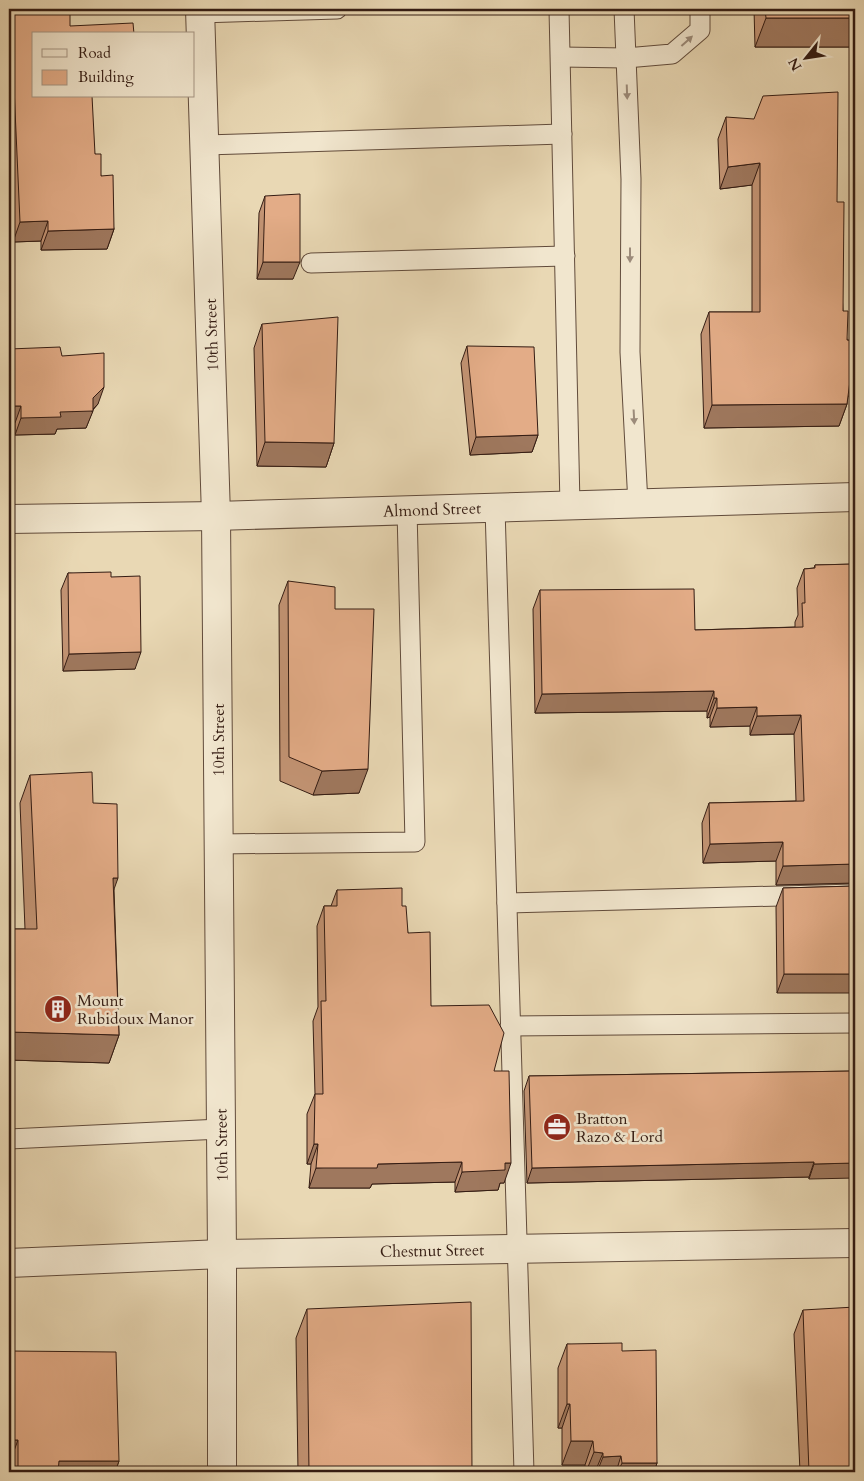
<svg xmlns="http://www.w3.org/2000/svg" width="864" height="1481" font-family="Cardo,serif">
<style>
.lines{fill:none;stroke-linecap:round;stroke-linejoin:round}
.lane-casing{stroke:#614b3b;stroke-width:21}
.street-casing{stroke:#614b3b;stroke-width:30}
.lane{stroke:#f1e6ce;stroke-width:19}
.street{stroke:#f1e6ce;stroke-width:28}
.wall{fill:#c39474;stroke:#341c13}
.shaded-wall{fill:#9f785e;stroke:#341c13}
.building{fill:#e3ac87;stroke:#341c13}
.oneway{fill:#9c8b7a}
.labels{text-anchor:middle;stroke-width:5;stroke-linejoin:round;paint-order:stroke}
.street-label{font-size:16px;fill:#341c13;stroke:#f1e6ce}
.poi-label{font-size:16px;fill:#341c13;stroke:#f1e6ce;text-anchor:start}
</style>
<rect width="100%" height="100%" fill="#e9d8b4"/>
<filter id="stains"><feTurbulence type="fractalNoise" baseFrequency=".004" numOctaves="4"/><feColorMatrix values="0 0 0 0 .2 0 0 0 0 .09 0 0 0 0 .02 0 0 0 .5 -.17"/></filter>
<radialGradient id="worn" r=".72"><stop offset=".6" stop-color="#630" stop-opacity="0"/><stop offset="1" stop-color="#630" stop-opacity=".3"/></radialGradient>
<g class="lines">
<g class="lane-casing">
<g id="lane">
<path d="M559,9l11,496"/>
<path d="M624,9l7,170 -1,173 8,152"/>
<path d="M200,13l137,-4"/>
<path d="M561,57l65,1 46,-4 28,-24v-21"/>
<path d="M205,145l357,-11"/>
<path d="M311,263l254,-7"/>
<path d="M495,508l29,964"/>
<path d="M218,844l197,-2 -8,-332"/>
<path d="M507,903l348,-9"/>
<path d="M510,1026l345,-3"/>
<path d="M9,1139l212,-10"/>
</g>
</g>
<g class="street-casing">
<g id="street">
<path d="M200,9l16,507 6,738v218"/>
<path d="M9,519l207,-3 639,-19"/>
<path d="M9,1263l213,-9 633,-11"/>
</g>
</g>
<use href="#lane" class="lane"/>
<use href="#street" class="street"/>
</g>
<g class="wall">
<path d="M9,9l25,25 61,120 6,22 13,53 -7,20 -66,1v-9l-28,1 -4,-97z"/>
<path d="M754,9h101v38h-100z"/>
<path d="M726,117l111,85 6,109 4,29 8,1v56l-7,-1 -1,8 -8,22 -135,2 -3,-94 8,-22h43v-127l-32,4 -2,-50z"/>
<path d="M265,196l28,83h-36l2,-66z"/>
<path d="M262,324l72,119 -8,24 -69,-1 -3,-118z"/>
<path d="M467,346l71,89 -6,17 -62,3 -9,-92z"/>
<path d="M9,349l53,7 36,48 -5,6 -7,18 -29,1 -2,5 -40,1v-12z"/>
<path d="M855,564v319l-79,2v-24l-73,2 -1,-40 7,-20 87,-2 -2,-67 -44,1v-9l-40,1v-10l-3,1v-7l-172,2 -2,-104 7,-19 155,40 100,-3v-5l3,-7 -1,-27 7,-19 10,-1 1,-3z"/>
<path d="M68,573l43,4 24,92 -72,2 -2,-81z"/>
<path d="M288,581l47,28 24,184 -46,2 -33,-14 -1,-176z"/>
<path d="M30,775l84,114 5,146 -10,28 -100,-3v-131h16l-5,-126z"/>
<path d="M855,886l-78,107 -1,-86 7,-19z"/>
<path d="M337,890l65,16 6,27 23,73 63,65 10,112h-4l-2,7 -43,2v-10l-83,2 -2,4h-61l2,-24h-4v-50l8,-20 -2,-73 5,-14 -1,-81 7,-20h7z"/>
<path d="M855,1071l-46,108v-2l-282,6 -3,-92 5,-15z"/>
<path d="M307,1309l165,163h-174l-2,-134z"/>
<path d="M803,1310l52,162h-55l-6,-138z"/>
<path d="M567,1344l55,7 35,112 -3,9h-69v-7h-23v-37h-4v-60z"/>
<path d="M10,1351l109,110 -4,11h-104z"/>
</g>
<g class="shaded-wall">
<path d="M766,18h89v29h-100z"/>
<path d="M9,42h3l-3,10z"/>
<path d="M760,163l-8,22 -32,4 8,-22z"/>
<path d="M48,221l-7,20 -28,1 7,-20z"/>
<path d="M114,229l-7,20 -66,1 7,-19z"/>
<path d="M263,262h37l-7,17h-36z"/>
<path d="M104,387l-6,17 -7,7h2l-7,17 -29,1 -2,5 -40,1 6,-17 39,-6 33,-14z"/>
<path d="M847,404l-8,22 -135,2 8,-23z"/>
<path d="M9,406h12l-6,17h-6z"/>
<path d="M538,435l-6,17 -62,3 6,-18z"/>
<path d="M265,442l69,1 -8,24 -69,-1z"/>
<path d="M141,652l-6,17 -72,2 6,-17z"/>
<path d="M714,691l-7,20 -172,2 7,-19z"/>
<path d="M714,698h3l-7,19 -3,1z"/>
<path d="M757,707l-7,19 -40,1 7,-19z"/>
<path d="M801,715l-7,19 -44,1 7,-19z"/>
<path d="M368,769l-9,24 -46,2 9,-24z"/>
<path d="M783,842l-7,19 -73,2 7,-19z"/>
<path d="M855,864v19l-79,2 7,-19z"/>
<path d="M113,878h5l-10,28z"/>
<path d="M784,974h71v19h-78z"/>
<path d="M9,1032l110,3 -10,28 -100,-3z"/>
<path d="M314,1144h4l-7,20h-4z"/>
<path d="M462,1162l-7,20 -83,2 -2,4h-61l7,-20 62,-4z"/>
<path d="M814,1162l-5,15 -282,6 5,-15z"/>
<path d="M505,1163h6l-7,20h-4l-2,7 -43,2 7,-20z"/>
<path d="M855,1163v15l-46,1 5,-15z"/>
<path d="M567,1404h3l-8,24h-4z"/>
<path d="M9,1440h9l-7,19h-2z"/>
<path d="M571,1441h22l-8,24h-23z"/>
<path d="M594,1452l9,1 -8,19h-9z"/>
<path d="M621,1456l-5,16h-19l6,-15z"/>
<path d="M59,1461h60l-4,11h-61z"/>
<path d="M622,1463h35l-3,9h-36z"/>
</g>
<g class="building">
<path d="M9,9h61v17l63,-3 1,11h-100v62h58l3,58h6v22l12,-1 1,54 -66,2v-10l-28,1 -8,-180h-3z"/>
<path d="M765,9h90v9h-89z"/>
<path d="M838,92l-1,110h7l-1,109h5l-1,29 8,1v32h-4l-4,31 -135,1 -3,-93h51v-149l-32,4 -2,-50 28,2 9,-23z"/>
<path d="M300,194v68h-37l2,-66z"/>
<path d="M338,317l-4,126 -69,-1 -3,-118z"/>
<path d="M467,346l67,1 4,88 -62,2z"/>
<path d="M60,347l2,9 42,-3v34l-11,11v13l-33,1 1,5 -40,1v-12h-12v-57z"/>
<path d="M855,564v300l-72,2v-24l-73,2 -1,-41 95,-2 -3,-86 -44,1v-9l-40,1v-10h-3v-7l-172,3 -2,-104 154,-1 1,41 108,-3 -1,-24h3l-1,-34 11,-1v-3z"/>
<path d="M111,572v5l29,-1 1,76 -72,2 -1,-81z"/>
<path d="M288,581l47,6v22h39l-6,160 -46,2 -33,-14z"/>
<path d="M92,772l1,31 24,1 1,74h-5l6,157 -110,-3v-103h28l-7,-154z"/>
<path d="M855,886v88h-71l-1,-86z"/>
<path d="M402,888v18h4l2,27 22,-1 1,74 58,-1 15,28 -10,38h15l2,92h-6v7l-43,2v-10l-84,2 -1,4h-61l2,-24h-4l1,-50h8l-2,-93h5l-2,-95h13v-16z"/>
<path d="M855,1071v92l-41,1v-2l-282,6 -3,-92z"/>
<path d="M471,1302l1,170h-163l-2,-163z"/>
<path d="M855,1307v165h-46l-6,-162z"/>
<path d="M622,1343v8l34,-1 1,113h-35l-1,-7 -18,1v-4l-9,-1 -1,-11h-22l-1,-37h-3v-60z"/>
<path d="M9,1348h1v3l106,1 3,109h-60l-1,11h-40v-32h-9z"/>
</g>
<defs><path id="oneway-solid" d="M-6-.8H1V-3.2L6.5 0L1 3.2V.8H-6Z" transform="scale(1.25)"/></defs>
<g class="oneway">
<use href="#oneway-solid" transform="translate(687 41) rotate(-42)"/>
<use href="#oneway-solid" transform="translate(627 92) rotate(88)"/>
<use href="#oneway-solid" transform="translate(630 255) rotate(90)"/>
<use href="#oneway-solid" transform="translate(634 417) rotate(87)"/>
</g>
<defs>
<g id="building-disc" transform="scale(1.4375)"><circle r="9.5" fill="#8f2418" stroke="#f1e6ce"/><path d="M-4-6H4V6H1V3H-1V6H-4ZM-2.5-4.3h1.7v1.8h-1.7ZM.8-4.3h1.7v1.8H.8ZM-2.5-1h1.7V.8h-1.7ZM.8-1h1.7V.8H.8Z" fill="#fff"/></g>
<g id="office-disc" transform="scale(1.4375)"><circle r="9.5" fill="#8f2418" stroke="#f1e6ce"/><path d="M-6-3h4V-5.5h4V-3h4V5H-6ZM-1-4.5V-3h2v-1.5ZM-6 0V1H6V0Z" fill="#fff"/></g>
</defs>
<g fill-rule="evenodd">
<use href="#building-disc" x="58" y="1009"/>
<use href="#office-disc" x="557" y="1127"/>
</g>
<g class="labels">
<g class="street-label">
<text transform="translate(211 335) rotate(-92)" y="6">10th Street</text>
<text transform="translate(432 509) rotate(-2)" y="6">Almond Street</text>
<text transform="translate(218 740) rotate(-90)" y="6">10th Street</text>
<text transform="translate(221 1145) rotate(-91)" y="6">10th Street</text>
<text transform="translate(432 1250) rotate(-1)" y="6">Chestnut Street</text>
</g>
<g class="poi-label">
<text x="77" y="1006">Mount<tspan x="77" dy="18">Rubidoux Manor</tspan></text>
<text x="576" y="1124">Bratton<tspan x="576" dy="18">Razo &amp; Lord</tspan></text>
</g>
</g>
<rect width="864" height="1481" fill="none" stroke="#e9d8b4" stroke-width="30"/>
<rect x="10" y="10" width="844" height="1461" fill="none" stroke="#341c13" stroke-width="2.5"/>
<rect x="15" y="15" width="834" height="1451" fill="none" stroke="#341c13"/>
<rect x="32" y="32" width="162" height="65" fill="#f1e6ce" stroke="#a59583"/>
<rect x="42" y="49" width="25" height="8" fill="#f1e6ce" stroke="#a59583"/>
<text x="78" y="58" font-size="15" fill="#341c13">Road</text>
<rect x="42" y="70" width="25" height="15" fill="#e3ac87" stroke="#a59583"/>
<text x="78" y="82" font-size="15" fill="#341c13">Building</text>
<g transform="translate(806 58) rotate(240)" stroke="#f1e6ce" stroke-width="4" paint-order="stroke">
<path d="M0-4L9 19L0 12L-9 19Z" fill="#341c13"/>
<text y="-8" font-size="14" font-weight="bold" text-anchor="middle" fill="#341c13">N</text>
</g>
<rect width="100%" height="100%" filter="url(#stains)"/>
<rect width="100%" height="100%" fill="url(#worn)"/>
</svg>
